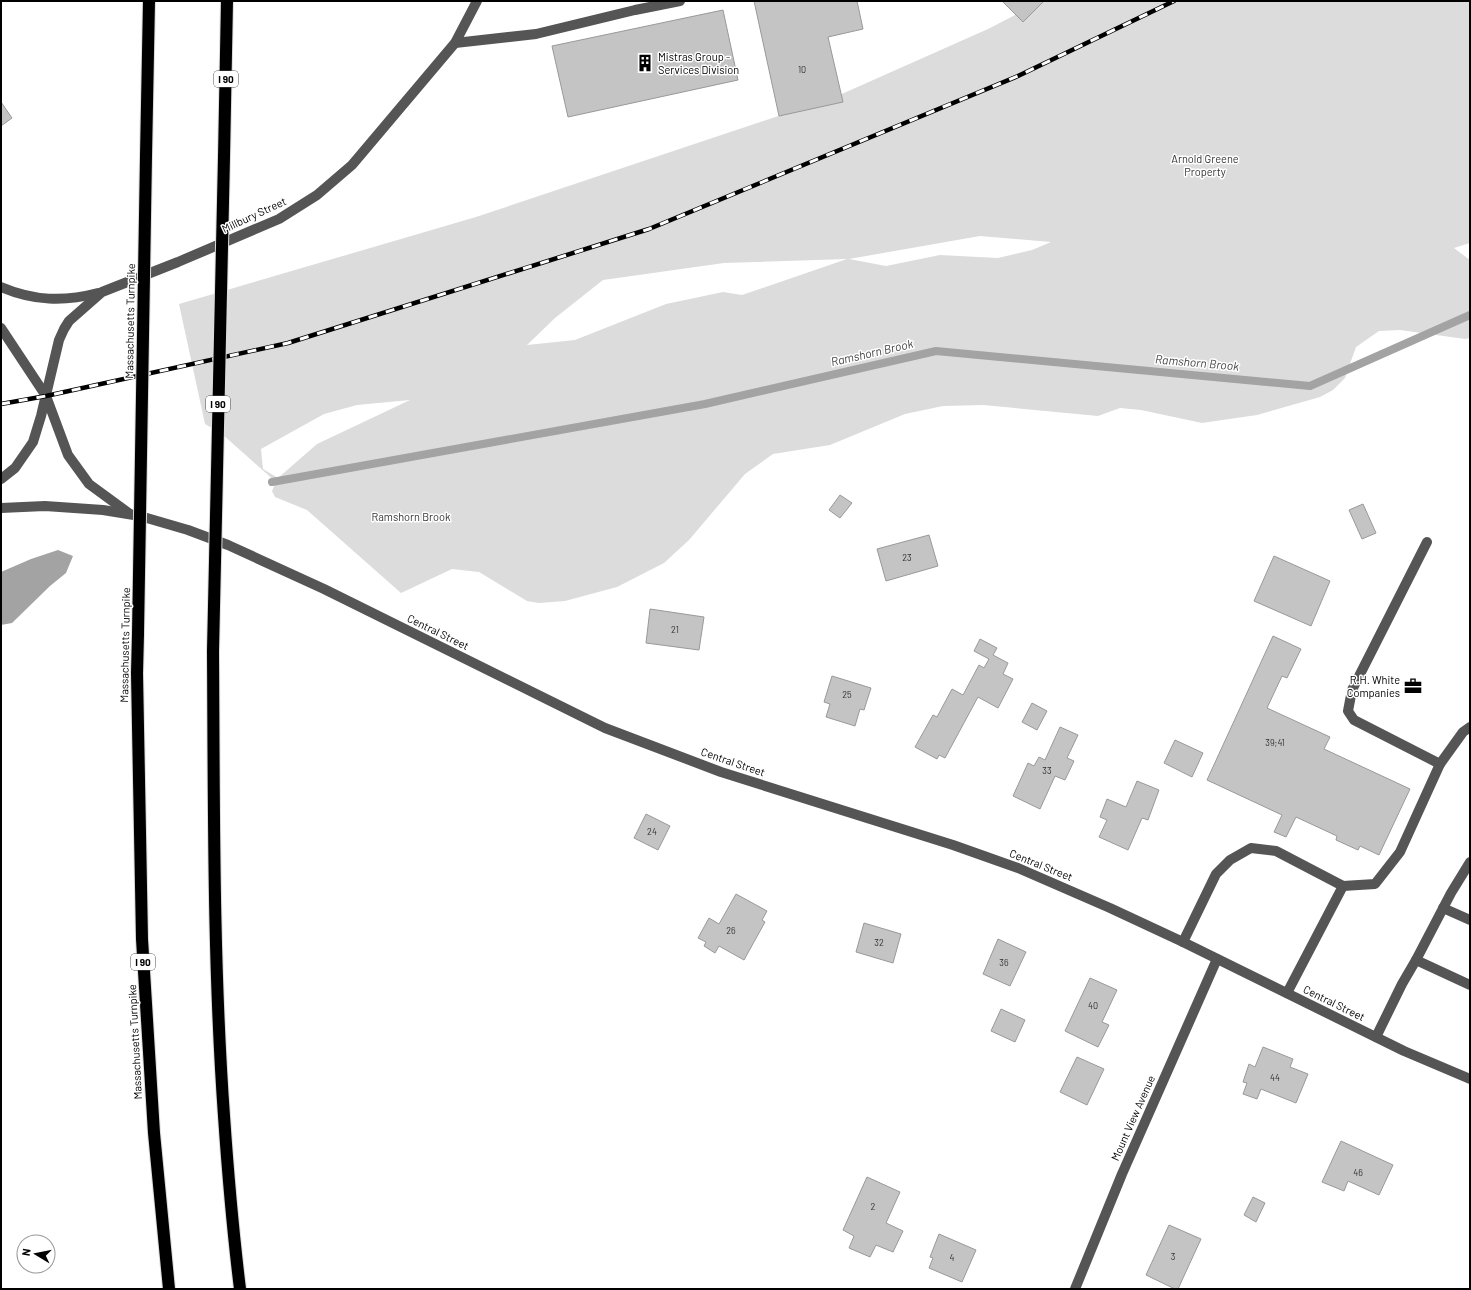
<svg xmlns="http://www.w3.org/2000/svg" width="1471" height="1290" font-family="Barlow,sans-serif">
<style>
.green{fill:#dcdcdc;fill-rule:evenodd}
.water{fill:#a3a3a3}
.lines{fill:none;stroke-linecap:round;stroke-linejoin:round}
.stream{stroke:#a3a3a3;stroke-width:8}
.building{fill:#c4c4c4;stroke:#999}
.highway-casing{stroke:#dbdbdb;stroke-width:14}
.minor{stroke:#555;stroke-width:10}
.highway{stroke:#000;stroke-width:12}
.rail-casing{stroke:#000;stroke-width:4.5}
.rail{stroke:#fff;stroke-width:3;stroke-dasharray:9;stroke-linecap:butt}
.highway-bridge-casing{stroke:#dbdbdb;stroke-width:14;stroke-linecap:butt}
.highway-bridge{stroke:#000;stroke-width:12}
.labels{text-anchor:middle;stroke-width:3;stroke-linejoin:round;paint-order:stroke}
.number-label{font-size:9px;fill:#313131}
.shield{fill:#fff;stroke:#4c4c4c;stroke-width:1}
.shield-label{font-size:10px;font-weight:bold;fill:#000}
.poi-label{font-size:11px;fill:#000;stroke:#fff;text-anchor:start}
.park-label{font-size:11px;fill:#333;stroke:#fff}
.street-label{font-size:11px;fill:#000;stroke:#fff}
.water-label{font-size:12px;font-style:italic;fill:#444;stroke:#fff}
</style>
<rect width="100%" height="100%" fill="#fff"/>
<path class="green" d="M1042,1h428v242l-16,5 16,12v78l-5,1 -65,-9 -21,1 -23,16 -11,31 -12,12 -13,7 -63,18 -55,8 -61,-13 -21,-2 -22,8 -115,-11 -40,1 -38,8 -75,31 -57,9 -28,20 -56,66 -25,23 -47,24 -52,14 -26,2 -12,-2 -48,-29 -27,-3 -51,24 -94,-83 -32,-13 -3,-6 4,-9 -54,-48 -17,-10 -26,-120 297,-87 359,-120 153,-68zM980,236l71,6 -19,8 -34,8 -58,-3 -54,11 -37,-7zM847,259l-105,36 -19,-3 -57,12 -91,36 -48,5 28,-27 48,-38 121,-17zM410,400l-93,44 -39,34 -15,-9 -2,-20 63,-35 33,-9z"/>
<path class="water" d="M58,550l15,6 -7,17 -16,13 -38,37 -11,2v-53l30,-13z"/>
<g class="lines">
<path class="stream" d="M272,482l433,-78 231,-53 374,35 160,-71"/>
</g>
<g class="building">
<path d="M754,1h103l6,28 -35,8 15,65 -64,14z"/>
<path d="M1002,1h42l-21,21z"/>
<path d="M723,10l15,70 -170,37 -16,-71z"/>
<path d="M1,102l11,16 -11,8z"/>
<path d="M840,495l12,8 -12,15 -11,-8z"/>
<path d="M1363,504l13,29 -14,6 -13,-29z"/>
<path d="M929,535l9,31 -52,15 -9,-32z"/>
<path d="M1274,556l56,25 -19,45 -57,-25z"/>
<path d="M650,609l54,8 -5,33 -53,-7z"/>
<path d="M1273,636l28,13 -14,29 -5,-2 -15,32 63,29 -6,12 86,40 -31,66 -19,-9 -2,4 -22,-10 1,-4 -41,-19 -10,20 -12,-5 8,-17 -75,-35z"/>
<path d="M980,639l17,9 -4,7 15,8 -5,11 10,5 -15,29 -20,-11 -33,61 -6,-3 -2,4 -22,-12 18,-32 4,2 15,-28 11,6 16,-30 5,3 5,-9 -15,-8z"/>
<path d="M832,676l39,12 -7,22 -4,-1 -5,17 -29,-9 4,-13 -6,-2z"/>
<path d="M1032,703l15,8 -10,19 -15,-8z"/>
<path d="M1060,727l18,8 -11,23 7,3 -9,19 -10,-4 -15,33 -27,-13 15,-33 6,3 5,-9 6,3z"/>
<path d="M1175,740l28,13 -11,24 -28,-14z"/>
<path d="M1137,781l22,9 -11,30 -6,-2 -14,32 -29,-13 8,-17 -7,-3 7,-18 19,8z"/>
<path d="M646,814l24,12 -12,24 -24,-12z"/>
<path d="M736,894l31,17 -5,9 3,2 -21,38 -25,-14 -4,7 -11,-7 2,-4 -8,-4 11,-20 10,6z"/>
<path d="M864,923l37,11 -8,29 -37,-11z"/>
<path d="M998,939l28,13 -16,34 -27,-12z"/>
<path d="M1090,978l27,12 -15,32 7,3 -11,22 -33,-16z"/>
<path d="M1001,1009l24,11 -10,22 -24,-11z"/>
<path d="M1263,1047l30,12 -3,8 18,7 -12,29 -35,-14 -4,10 -14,-5 4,-11 -4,-1 6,-18 6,3z"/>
<path d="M1077,1057l27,12 -17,36 -27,-13z"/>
<path d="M1341,1141l52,24 -14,30 -31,-14 -4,10 -22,-9z"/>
<path d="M867,1177l33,15 -14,31 17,8 -10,21 -17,-7 -6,12 -21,-9 5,-12 -11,-6z"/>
<path d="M1253,1197l12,6 -9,19 -12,-7z"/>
<path d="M1169,1225l32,14 -23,50h-3l-29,-14z"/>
<path d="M939,1234l37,16 -14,32 -33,-14 4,-10 -3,-1z"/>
</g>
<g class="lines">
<g class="highway-casing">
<g id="highway">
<path d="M146,156l3,-155"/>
<path d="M224,157l3,-156"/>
<path d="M138,634l-1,39 5,266 12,194 15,156"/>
<path d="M213,651c1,155 0,311 11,465 4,58 9,116 16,173"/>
</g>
</g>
<g class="minor">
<path d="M455,43l81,-9 99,-24 45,-9"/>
<path d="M1,287c33,14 63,15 97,6"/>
<path d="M1,328l45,68 22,59 21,29 41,30"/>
<path d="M1,479l14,-11 18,-26 8,-26 18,-76 5,-11 5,-8 33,-29 76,-30 101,-43 38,-24 35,-30 103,-122 22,-42"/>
<path d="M1,508l44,-2 58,4 37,6 48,14 40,15 96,44 281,139 116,44 232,73 65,23 92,40 73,34 221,109 66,28"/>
<path d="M1427,542l-75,148 -4,21 6,9 86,44"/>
<path d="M1443,908l27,12"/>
<path d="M1183,942l33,-68 14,-14 21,-12 25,3 67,35 32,-2 25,-32 40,-88 23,-32 7,-5"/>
<path d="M1416,960l35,-67 19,-31"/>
<path d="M1287,993l56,-107"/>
<path d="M1376,1037l26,-53 14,-24 54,25"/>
<path d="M1075,1289l47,-115 95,-215"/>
</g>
<use href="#highway" class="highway"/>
<g class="rail-casing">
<path id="rail" d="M1,404l45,-8 242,-53 361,-114 369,-153 156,-75"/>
</g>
<use href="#rail" class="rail"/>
<g class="highway-bridge-casing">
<g id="highway-bridge">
<path d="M138,634l8,-478"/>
<path d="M213,651l11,-494"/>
</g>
</g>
<use href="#highway-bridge" class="highway-bridge"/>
</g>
<defs>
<g id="building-bare" transform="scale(1.38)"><path d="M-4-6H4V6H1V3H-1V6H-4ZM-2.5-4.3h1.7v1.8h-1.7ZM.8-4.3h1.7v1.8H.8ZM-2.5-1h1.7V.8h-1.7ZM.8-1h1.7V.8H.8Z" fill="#000" stroke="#fff" stroke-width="2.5" paint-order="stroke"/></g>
<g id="office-bare" transform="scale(1.38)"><path d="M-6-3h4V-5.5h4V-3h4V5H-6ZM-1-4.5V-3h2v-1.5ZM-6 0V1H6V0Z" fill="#000" stroke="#fff" stroke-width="2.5" paint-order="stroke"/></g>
</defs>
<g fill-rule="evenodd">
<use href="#building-bare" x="645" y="63"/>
<use href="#office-bare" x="1413" y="686"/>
</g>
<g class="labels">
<g class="number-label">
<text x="802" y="73">10</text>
<text x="907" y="561">23</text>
<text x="675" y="633">21</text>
<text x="847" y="698">25</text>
<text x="1275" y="746">39;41</text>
<text x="1047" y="774">33</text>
<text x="652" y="835">24</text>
<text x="731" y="934">26</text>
<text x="879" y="946">32</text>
<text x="1004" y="966">36</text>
<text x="1093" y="1009">40</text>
<text x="1275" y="1081">44</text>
<text x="1358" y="1176">46</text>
<text x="873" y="1210">2</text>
<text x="1173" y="1260">3</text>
<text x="952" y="1261">4</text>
</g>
<g class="shield">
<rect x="214" y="71" width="24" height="16" rx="3"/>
<rect x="206" y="396" width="24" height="16" rx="3"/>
<rect x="131" y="954" width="24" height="16" rx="3"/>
</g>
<g class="shield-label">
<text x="226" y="83">I 90</text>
<text x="218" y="408">I 90</text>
<text x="143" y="966">I 90</text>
</g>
<g class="poi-label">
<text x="658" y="61">Mistras Group -<tspan x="658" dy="13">Services Division</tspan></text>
<text x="1400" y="684" text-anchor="end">R.H. White<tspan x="1400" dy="13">Companies</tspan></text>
</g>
<g class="park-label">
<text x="1205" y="163">Arnold Greene<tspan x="1205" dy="13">Property</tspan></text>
<text x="411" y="521">Ramshorn Brook</text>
</g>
<g class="street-label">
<text transform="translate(254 215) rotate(-25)" y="4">Millbury Street</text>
<text transform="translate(130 321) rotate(-89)" y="4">Massachusetts Turnpike</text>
<text transform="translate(438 632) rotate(26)" y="4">Central Street</text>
<text transform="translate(125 645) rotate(-89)" y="4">Massachusetts Turnpike</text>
<text transform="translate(733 762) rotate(19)" y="4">Central Street</text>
<text transform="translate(1041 865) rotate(22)" y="4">Central Street</text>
<text transform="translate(1334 1003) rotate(26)" y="4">Central Street</text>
<text transform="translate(135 1042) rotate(-93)" y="4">Massachusetts Turnpike</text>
<text transform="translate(1133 1118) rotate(-66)" y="4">Mount View Avenue</text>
</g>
<g class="water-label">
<text transform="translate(872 353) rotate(-13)" y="4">Ramshorn Brook</text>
<text transform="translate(1197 363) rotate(5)" y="4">Ramshorn Brook</text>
</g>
</g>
<rect width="1471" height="1290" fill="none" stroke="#000000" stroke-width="4"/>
<g transform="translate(36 1254) rotate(280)"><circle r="19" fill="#ffffff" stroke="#999999"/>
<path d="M0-3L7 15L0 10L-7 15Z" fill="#000000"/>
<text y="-6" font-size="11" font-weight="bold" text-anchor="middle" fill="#000000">N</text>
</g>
</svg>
